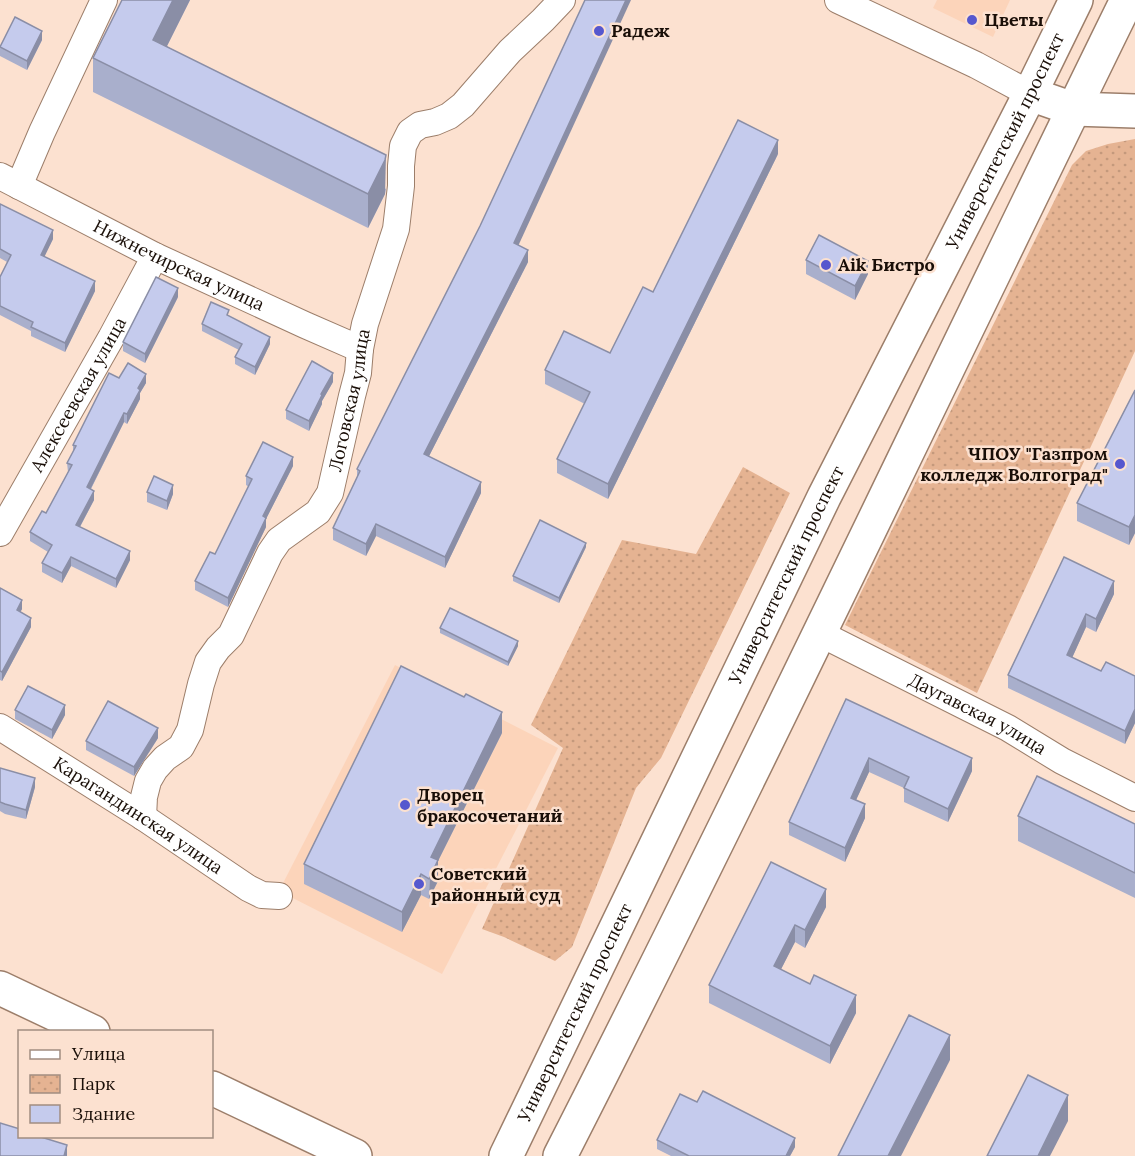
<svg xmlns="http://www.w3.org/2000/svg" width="1135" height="1156" font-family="Lora,serif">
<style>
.built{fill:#fcd4ba}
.park{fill:url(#park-dots)}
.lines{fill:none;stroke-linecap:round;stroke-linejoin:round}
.street-casing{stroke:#9c7e6a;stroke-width:28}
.secondary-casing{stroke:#9c7e6a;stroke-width:36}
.highway-casing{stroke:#9c7e6a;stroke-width:36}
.street{stroke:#fff;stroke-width:26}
.secondary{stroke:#fff;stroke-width:33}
.highway{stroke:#fff;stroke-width:33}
.wall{fill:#a9afcc}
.shaded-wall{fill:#8a8ea6}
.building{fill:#c5cbed;stroke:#8a8ea6;stroke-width:1.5}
.poi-dot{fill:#5657ce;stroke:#fce1d0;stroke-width:2}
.labels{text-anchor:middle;stroke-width:5;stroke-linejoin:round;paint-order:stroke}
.poi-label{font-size:18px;font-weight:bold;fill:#190e07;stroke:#fce1d0;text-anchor:start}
.street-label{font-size:18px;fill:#190e07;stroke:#fce1d0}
</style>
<defs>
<pattern id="park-dots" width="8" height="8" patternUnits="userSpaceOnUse" patternTransform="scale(1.5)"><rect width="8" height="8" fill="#e5b392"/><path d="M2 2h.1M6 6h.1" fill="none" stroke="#c4997c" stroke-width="1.8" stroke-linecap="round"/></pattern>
</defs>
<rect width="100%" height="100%" fill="#fce1d0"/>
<g class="built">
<path d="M937,0h73l-17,37 -60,-29z"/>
<path d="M395,665l163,83 -116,226 -163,-83z"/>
</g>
<g class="park">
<path d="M1135,139v212l-158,342 -132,-68 227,-460 14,-14 22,-7z"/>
<path d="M743,467l47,26 -129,265 -25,30 -64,159 -17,14 -51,-24 -22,-8 81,-181 -32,-23 91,-185 74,14z"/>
</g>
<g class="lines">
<g class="street-casing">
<g id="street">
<path d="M838,0l138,65 54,29"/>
<path id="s1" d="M0,176l155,80 150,69 55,24"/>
<path d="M19,186l23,-54 62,-132"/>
<path id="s2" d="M0,533l111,-195 44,-82"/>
<path id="s3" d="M819,633l189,95 54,33 73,37"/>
<path id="s4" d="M0,727l143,90 105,71 14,7 17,1"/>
<path id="s5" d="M143,817l1,-20 4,-16 7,-12 10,-11 16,-11 9,-17 11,-46 7,-22 10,-14 13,-13 39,-82 9,-13 39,-28 12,-19 22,-97 6,-23 2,-24 5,-25 31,-95 5,-43v-20l2,-20 7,-14 10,-7 15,-3 14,-6 14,-11 47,-54 33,-31 19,-20"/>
</g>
</g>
<g class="secondary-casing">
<g id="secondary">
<path d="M1030,94l43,15 62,2"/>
<path d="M0,988l93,44"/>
<path d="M212,1088l143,68"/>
</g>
</g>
<g class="highway-casing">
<g id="highway">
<path id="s6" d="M506,1156l318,-659 206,-403 46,-94"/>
<path d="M560,1156c195,-382 378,-771 567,-1156"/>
</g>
</g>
<use href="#street" class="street"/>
<use href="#secondary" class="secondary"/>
<use href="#highway" class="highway"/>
</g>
<g class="wall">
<path d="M122,0h68l-23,46 219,143 -1,5 -17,34 -275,-136v-34z"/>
<path d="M42,40l-15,30 -27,-14v-9z"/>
<path d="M778,154l-170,345 -51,-26v-14l28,-55 -40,-20v-14l65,-17 43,-61z"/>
<path d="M0,204l53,35 -9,17 51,35 -30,61 -34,-16v-5l-31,-16v-38l7,-15 -7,-4z"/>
<path d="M518,245l10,17 -99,194 52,37 -36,75 -69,-32 -10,20 -33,-16v-12l24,-51v-8z"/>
<path d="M806,260l62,14 -13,26 -49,-26z"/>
<path d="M178,297l-33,66 -22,-12v-9z"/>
<path d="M229,316l41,28 -15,31 -20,-11v-7l4,-7 -37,-19v-7z"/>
<path d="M119,378l27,5 -6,10v6l-13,25 -3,-2 -33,67 3,11 -14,27 50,33 -14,28 -45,-22 -9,17 -20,-11v-9l6,-11 -18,-11v-9l16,-19 22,-41 -1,-9 6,-11v-7z"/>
<path d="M333,382l-11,19v3l-13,27 -23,-12v-9z"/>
<path d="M1135,390v143l-6,12 -52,-24v-18z"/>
<path d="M293,466l-27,53v8l-38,80 -33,-17v-9l20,-27 34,-67 -3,-2v-9z"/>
<path d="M147,492l26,2 -6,16 -20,-8z"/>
<path d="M586,547l-27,56 -46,-22v-5z"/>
<path d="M1064,557l50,37 -18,38 -10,-5 -14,31 29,13 34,5v47l-10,21 -117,-56v-13z"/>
<path d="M0,588l22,21 -2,3 11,15 -29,54 -2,-1z"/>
<path d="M440,628l78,18 -10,20 -68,-33z"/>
<path d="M846,699l126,72 -24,51 -44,-20v-14l-35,-16 -13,28 9,18 -20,44 -56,-27v-13z"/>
<path d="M15,710l50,5 -13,24 -37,-20z"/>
<path d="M502,733l-64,128v20l-9,18 -8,-4 -19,37 -98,-48v-20z"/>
<path d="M158,738l-24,38 -48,-26v-9z"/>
<path d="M0,768l35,19 -9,32 -21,-5 -5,-3z"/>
<path d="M1018,816l117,8v74l-117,-57z"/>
<path d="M771,862l55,45 -21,41 -10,-6 -14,27 75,44 -26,51 -121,-61v-18z"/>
<path d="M697,1102l98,45 -5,9h-119l-14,-7v-9z"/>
</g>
<g class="shaded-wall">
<path d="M173,0h17l-37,74v-34z"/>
<path d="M626,0h5l-117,255v-12z"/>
<path d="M42,31v9l-15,30v-9z"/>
<path d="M778,140v14l-170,345v-15z"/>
<path d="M386,155l-1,39 -17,34v-34z"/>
<path d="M53,230v9l-12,25v-9z"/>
<path d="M528,250v12l-104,204v-12z"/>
<path d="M868,261v13l-13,26v-14z"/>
<path d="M95,281v10l-30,61v-9z"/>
<path d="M178,288v9l-33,66v-9z"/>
<path d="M270,337v7l-15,31v-8z"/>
<path d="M333,373v9l-11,19v3l-13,27v-10l12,-27z"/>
<path d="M146,374v9l-6,10v6l-13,25v-10l11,-26z"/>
<path d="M124,413v9l-37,74v-9z"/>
<path d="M293,457v9l-27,53v8l-38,80v-9l35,-82z"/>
<path d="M481,482v11l-36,75v-11z"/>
<path d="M173,485v9l-6,16v-9z"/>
<path d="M94,491v9l-18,34v-9z"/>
<path d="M1135,515v18l-6,12v-18z"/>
<path d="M376,524v12l-10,20v-12z"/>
<path d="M586,543v4l-27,56v-5z"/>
<path d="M130,551v9l-14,28v-9z"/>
<path d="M71,557v9l-9,17v-10z"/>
<path d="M1114,581v13l-18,38v-13z"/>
<path d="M22,600v9l-5,10v-9z"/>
<path d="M1086,614v13l-19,42v-14z"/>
<path d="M31,618v9l-29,54v-9z"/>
<path d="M518,641v5l-10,20v-4z"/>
<path d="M65,705v10l-13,24v-9z"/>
<path d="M1135,709v14l-10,21v-13z"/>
<path d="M502,712v21l-64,128v20l-9,18 2,-42z"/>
<path d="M158,728v10l-24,38v-9z"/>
<path d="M869,758v14l-18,39v-13z"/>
<path d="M972,758v13l-24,51v-13z"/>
<path d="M35,778v9l-9,32v-9z"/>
<path d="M865,804v14l-20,44v-14z"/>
<path d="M421,874v21l-19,37v-20z"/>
<path d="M826,889v18l-21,41v-18z"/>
<path d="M795,925v17l-21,41v-17z"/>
<path d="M856,995v18l-26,51v-18z"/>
<path d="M950,1035v25l-49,96h-13z"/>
<path d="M1068,1095v26l-18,35h-12z"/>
<path d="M795,1138v9l-5,9h-4z"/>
<path d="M67,1145v11h-3z"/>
</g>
<g class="building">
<path d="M122,0h51l-20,40 233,115 -1,5 -17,34 -275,-136z"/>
<path d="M585,0h41l-112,243 14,7 -104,204 57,28 -36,75 -69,-33 -10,20 -33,-16 27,-57 -3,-2 123,-243z"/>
<path d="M15,17l27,14 -15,30 -27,-14z"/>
<path d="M738,120l40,20 -170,344 -51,-25 33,-67 -45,-22 19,-39 46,22 33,-66 10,5z"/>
<path d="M0,204l53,26 -12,25 54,26 -30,62 -34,-16 2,-5 -33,-16v-29l11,-22 -11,-6z"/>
<path d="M819,235l49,26 -13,25 -49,-26z"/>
<path d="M156,277l22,11 -33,66 -22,-12z"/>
<path d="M211,302l18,8 -2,5 43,22 -15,30 -20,-10 7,-13 -40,-20z"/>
<path d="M312,361l21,12 -12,21 1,1 -13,26 -23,-11z"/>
<path d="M128,363l18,11 -8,14 2,2 -13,24 -3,-1 -37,74 7,4 -18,34 54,26 -14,28 -45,-22 -9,16 -20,-10 10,-18 -22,-13 12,-21 4,2 26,-48 -5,-2 9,-17 -3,-1 36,-72 10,5z"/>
<path d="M1135,390v125l-6,12 -52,-24z"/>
<path d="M263,442l30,15 -30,59 3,2 -38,80 -33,-17 15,-29 5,2 37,-75 -6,-3z"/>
<path d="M154,476l19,9 -6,16 -20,-9z"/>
<path d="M540,520l46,23 -27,55 -46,-22z"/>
<path d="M1064,557l50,24 -18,38 -10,-5 -19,41 34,16 5,-9 29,14v33l-10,22 -117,-56z"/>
<path d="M0,588l22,12 -5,10 14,8 -29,54 -2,-1z"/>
<path d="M450,608l68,33 -10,21 -68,-34z"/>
<path d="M401,666l63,31 2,-3 36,18 -71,145 7,3 -9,19 -8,-5 -19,38 -98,-48z"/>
<path d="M28,686l37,19 -13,25 -37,-20z"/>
<path d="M846,699l126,59 -24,51 -44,-21 5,-11 -40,-19 -18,40 14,6 -20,44 -56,-26z"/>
<path d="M108,701l50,27 -24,39 -48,-26z"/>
<path d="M0,768l35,10 -9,32 -21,-6 -5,-2z"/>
<path d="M1037,776l98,48v49l-117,-57z"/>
<path d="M771,862l55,27 -21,41 -10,-5 -21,41 36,18 4,-9 42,20 -26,51 -121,-61z"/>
<path d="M909,1015l41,20 -62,121h-50z"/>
<path d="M1028,1075l40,20 -30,61h-51z"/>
<path d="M703,1091l92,47 -9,18h-97l-32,-16 23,-46 17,8z"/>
<path d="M0,1123l20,6v8h21l26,8 -3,11h-64z"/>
</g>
<g class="poi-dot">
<circle cx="972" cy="20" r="6"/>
<circle cx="599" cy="31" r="6"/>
<circle cx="826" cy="265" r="6"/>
<circle cx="1120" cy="464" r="6"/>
<circle cx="405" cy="805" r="6"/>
<circle cx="419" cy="884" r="6"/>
</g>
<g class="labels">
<g class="poi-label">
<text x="984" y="26">Цветы</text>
<text x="611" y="37">Радеж</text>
<text x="838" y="271">Aik Бистро</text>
<text x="1108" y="460" text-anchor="end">ЧПОУ "Газпром<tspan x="1108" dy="21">колледж Волгоград"</tspan></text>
<text x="417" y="801">Дворец<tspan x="417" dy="21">бракосочетаний</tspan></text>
<text x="431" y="880">Советский<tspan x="431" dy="21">районный суд</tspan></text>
</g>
<g class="street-label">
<text dy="6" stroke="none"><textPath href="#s6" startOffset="1131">Университетский проспект</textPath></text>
<text dy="6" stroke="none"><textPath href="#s1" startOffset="200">Нижнечирская улица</textPath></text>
<text dy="6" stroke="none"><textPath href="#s2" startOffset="159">Алексеевская улица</textPath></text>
<text dy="6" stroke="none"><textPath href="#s5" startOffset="482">Логовская улица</textPath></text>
<text dy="6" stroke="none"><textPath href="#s6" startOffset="645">Университетский проспект</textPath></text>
<text dy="6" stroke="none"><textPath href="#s3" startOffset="178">Даугавская улица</textPath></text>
<text dy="6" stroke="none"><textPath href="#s4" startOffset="164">Карагандинская улица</textPath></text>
<text dy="6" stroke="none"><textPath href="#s6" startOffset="159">Университетский проспект</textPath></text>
</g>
</g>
<rect x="18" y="1030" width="195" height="108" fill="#fce1d0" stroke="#a18d80" stroke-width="1.5"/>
<rect x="30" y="1050" width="30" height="9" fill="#ffffff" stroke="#a18d80" stroke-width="1.5"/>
<text x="72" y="1060" font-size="18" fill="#190e07">Улица</text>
<rect x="30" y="1075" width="30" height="18" fill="url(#park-dots)" stroke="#a18d80" stroke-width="1.5"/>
<text x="72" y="1090" font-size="18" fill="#190e07">Парк</text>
<rect x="30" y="1105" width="30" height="18" fill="#c5cbed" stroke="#a18d80" stroke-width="1.5"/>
<text x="72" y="1120" font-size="18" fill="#190e07">Здание</text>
</svg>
